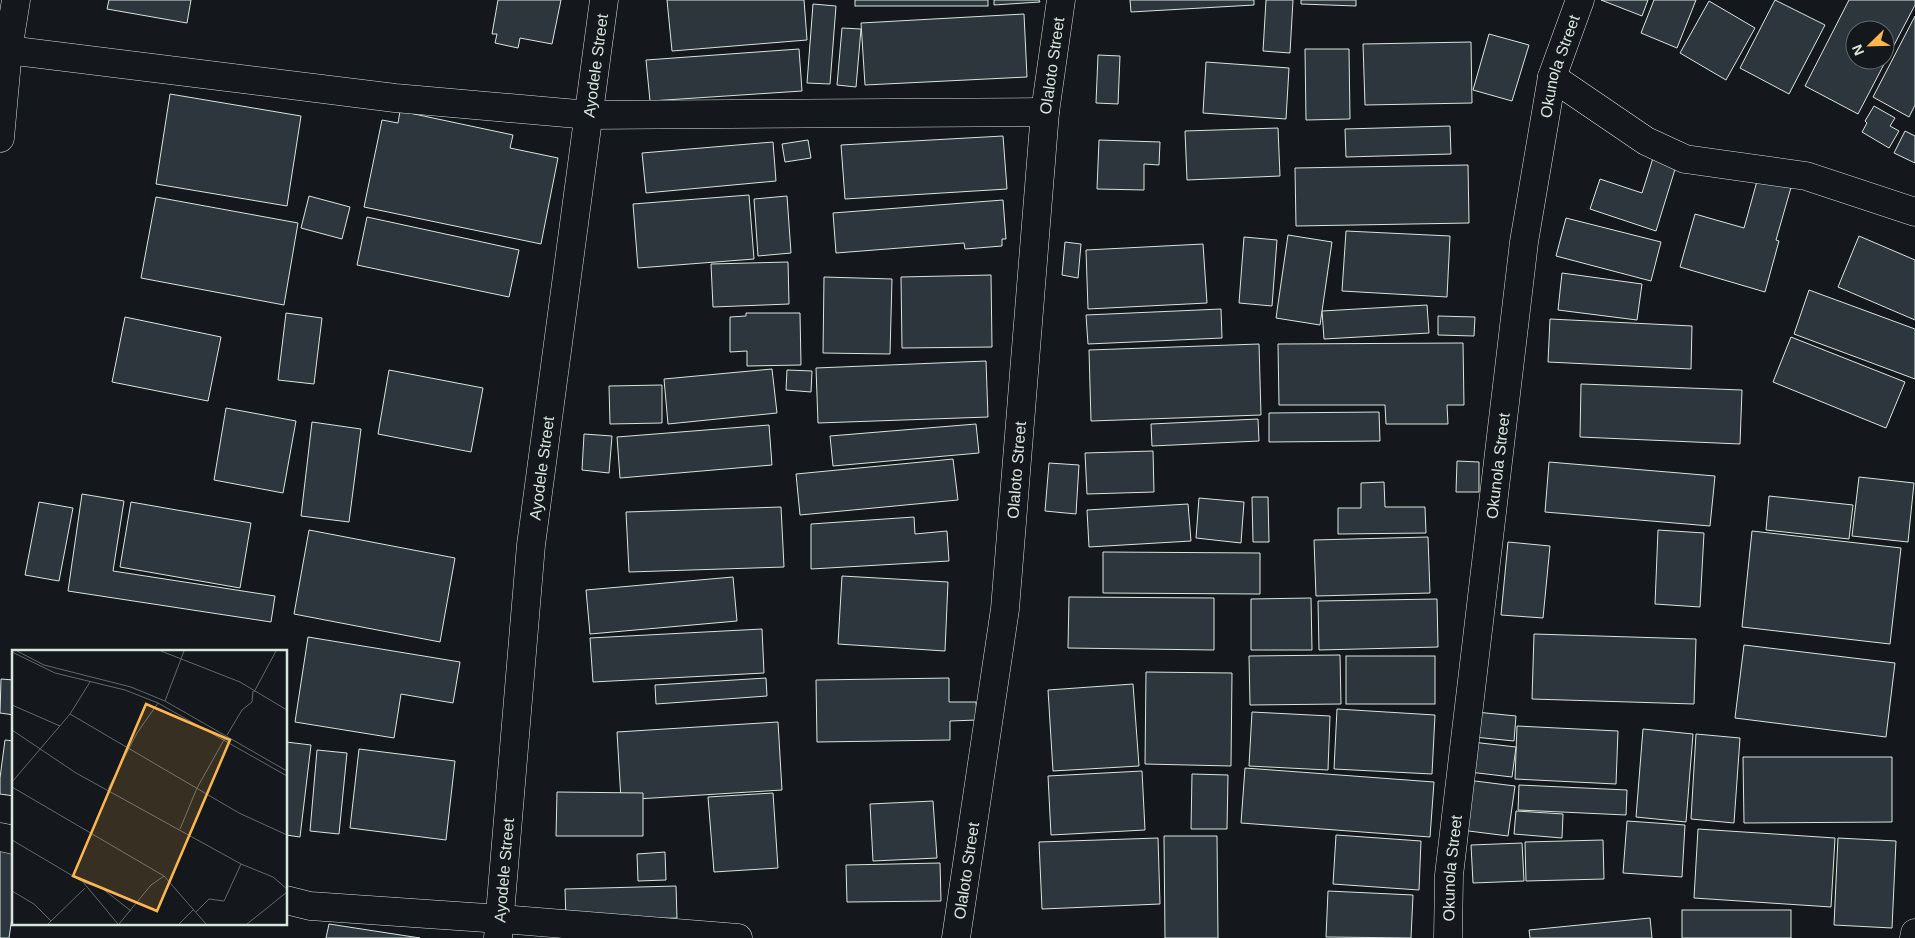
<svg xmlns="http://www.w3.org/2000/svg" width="1915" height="938" font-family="Helvetica,sans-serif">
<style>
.building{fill:#2c363c;stroke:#d8e6dc;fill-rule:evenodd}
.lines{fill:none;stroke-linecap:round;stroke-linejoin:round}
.street-casing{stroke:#d8e6dc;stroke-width:29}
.secondary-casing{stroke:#d8e6dc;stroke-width:29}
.street{stroke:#14181c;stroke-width:28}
.secondary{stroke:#14181c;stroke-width:28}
.labels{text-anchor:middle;stroke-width:4;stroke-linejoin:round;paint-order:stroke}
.street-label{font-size:16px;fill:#d8e6dc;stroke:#14181c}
.inset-road{fill:none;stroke:#626a69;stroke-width:1}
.view{fill:#ffb74d;fill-opacity:0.15;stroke:#ffb74d;stroke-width:2.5}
.inset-edge{fill:none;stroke:#d8e6dc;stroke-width:2.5}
</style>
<rect width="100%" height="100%" fill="#14181c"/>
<g class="building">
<path d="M109,0h82l-4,23 -80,-14z"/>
<path d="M498,0h63l-9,44 -32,-6 -2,10 -23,-5 2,-9h-5z"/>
<path d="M667,0h137l3,40 -135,11z"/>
<rect x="855" y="0" width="133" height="6"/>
<path d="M994,0h45l1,2 -46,3z"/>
<path d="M1130,0h124v5l-123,7z"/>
<path d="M1266,0h27l-3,53 -27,-2z"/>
<path d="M1301,0h55v6l-55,-2z"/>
<path d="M1601,0h47l-6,16z"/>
<path d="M1654,0h42l-19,48 -36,-15z"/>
<path d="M1775,0l50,25 -36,69 -49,-26z"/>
<path d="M1849,0h66v5l-57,109 -53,-28zM1855,30h30v30h-30z"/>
<path d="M1709,1l46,27 -29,52 -46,-27z"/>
<path d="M813,4l23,2 -6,78 -23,-1z"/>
<path d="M1024,14l3,63 -162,8 -4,-62z"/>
<path d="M1915,16v89l-6,12 -36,-20z"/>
<path d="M842,28l19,1 -5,58 -19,-2z"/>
<path d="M1489,34l40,11 -17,56 -39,-11z"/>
<path d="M1471,42l1,61 -107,2 -2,-61z"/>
<path d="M799,49l3,42 -152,10 -4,-41z"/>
<path d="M1305,49h44l1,70 -44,1z"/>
<path d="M1098,55l22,1 -2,48 -22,-1z"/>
<path d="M1206,62l83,6 -3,51 -83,-6z"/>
<path d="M170,94l131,22 -14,90 -131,-22z"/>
<path d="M1874,106l21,12 -5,8 9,5 -10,17 -27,-16 5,-9 -2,-2z"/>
<path d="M400,111l113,24 -3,13 48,10 -17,86 -177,-37 18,-87 16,3z"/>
<path d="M1450,126l1,28 -105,3 -1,-28z"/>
<path d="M1278,128l2,48 -93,4 -2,-49z"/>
<path d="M1905,131l10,5v27l-21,-10z"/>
<path d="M1003,136l4,53 -162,10 -4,-54z"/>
<path d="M808,140l3,18 -26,4 -3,-18z"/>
<path d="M1099,140l61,2 -1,23 -15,-1v26l-47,-1z"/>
<path d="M773,142l3,39 -130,12 -4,-40z"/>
<path d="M1653,158l23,8 -20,65 -66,-22 10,-30 42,14z"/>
<path d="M1468,165l1,58 -173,3 -1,-58z"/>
<path d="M1759,174l33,10 -16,56 3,1 -14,51 -85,-25 15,-53 49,14z"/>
<path d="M749,195l5,64 -116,9 -5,-64z"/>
<path d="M309,196l41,11 -8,32 -41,-11z"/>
<path d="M787,196l4,57 -33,3 -4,-57z"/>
<path d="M156,197l142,26 -14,82 -143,-27z"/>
<path d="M1003,200l3,39h-4v7l-37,3 -1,-6 -128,10 -3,-40z"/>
<path d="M367,217l152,33 -10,47 -152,-32z"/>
<path d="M1566,218l95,24 -10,39 -95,-25z"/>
<path d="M1346,231l104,5 -3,61 -105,-6z"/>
<path d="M1288,235l44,7 -12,83 -44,-7z"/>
<path d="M1859,236l56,24v60l-77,-33z"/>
<path d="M1244,237l33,3 -5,66 -33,-3z"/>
<path d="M1065,242l16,2 -3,34 -16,-3z"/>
<path d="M1203,244l4,59 -119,6 -2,-59z"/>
<path d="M788,262l1,42 -76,3 -2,-43z"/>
<path d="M1562,273l80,11 -5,36 -79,-10z"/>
<path d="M991,275l1,72 -90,1 -1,-71z"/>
<path d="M824,277l68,2 -2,75 -67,-1z"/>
<path d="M1809,290l106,39v50l-121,-45z"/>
<path d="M1427,305l2,28 -105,6 -2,-28z"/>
<path d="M1221,309l1,29 -134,6 -2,-29z"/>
<path d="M286,313l36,5 -8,66 -36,-4z"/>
<path d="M746,313h54l1,52 -54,1v-15l-17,1v-35l16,-1z"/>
<path d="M1438,316l37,1 -1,19 -36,-1z"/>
<path d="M125,317l96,20 -13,64 -96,-19z"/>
<path d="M1550,319l142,7 -1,43 -143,-7z"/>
<path d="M1791,337l114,45 -19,46 -113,-46z"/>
<path d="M1463,343l1,62h-17l1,19h-62l-1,-19h-106l-1,-61z"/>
<path d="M1259,344l2,71 -170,6 -2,-71z"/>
<path d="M986,361l2,56 -170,6 -2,-55z"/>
<path d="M772,369l5,44 -109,11 -4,-45z"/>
<path d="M389,370l94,18 -12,64 -93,-18z"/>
<path d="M787,370l25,1 -1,21 -25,-2z"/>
<path d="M1581,384l161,6 -2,54 -160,-7z"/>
<path d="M662,385v38l-52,1 -1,-38z"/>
<path d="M226,408l70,13 -13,72 -69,-13z"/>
<path d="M1379,412l1,29 -111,1v-29z"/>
<path d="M1258,419l1,22 -107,5 -1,-22z"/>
<path d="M312,422l49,7 -12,93 -48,-6z"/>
<path d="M976,424l3,29 -146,13 -3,-30z"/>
<path d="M769,425l3,40 -152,13 -3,-41z"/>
<path d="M584,434l28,2 -3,37 -27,-3z"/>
<path d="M1153,451l1,41 -67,2 -2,-41z"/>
<path d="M953,459l5,41 -158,15 -4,-41z"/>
<path d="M1457,461l22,1v30h-23z"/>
<path d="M1549,462l166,14 -5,50 -165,-14z"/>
<path d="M1049,463l30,2 -3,49 -31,-3z"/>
<path d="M1859,477l55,6 -6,59 -56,-6z"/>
<path d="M1384,482l1,25h40l1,26 -88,1v-26h23v-25z"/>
<path d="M82,494l42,7 -11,70 162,25 -4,26 -203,-31z"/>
<path d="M1769,496l84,9 -4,34 -83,-9z"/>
<path d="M1252,497h16l1,45h-16z"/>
<path d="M1199,498l45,4 -3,41 -45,-5z"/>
<path d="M39,502l34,6 -14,73 -34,-6z"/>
<path d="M131,502l120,21 -11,65 -120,-21z"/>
<path d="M1188,504l3,37 -102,6 -2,-37z"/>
<path d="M781,507l3,60 -155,5 -3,-60z"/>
<path d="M914,517l1,17 32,-3 2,30 -138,8v-45z"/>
<path d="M309,530l146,28 -15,84 -146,-28z"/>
<path d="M1658,530l46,3 -4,74 -45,-3z"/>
<path d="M1752,531l149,17 -11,96 -148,-17z"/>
<path d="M1428,537l2,56 -114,3 -2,-56z"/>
<path d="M1508,542l42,4 -7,72 -42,-3z"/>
<path d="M1103,552l157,1v41l-157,-1z"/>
<path d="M842,576l106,6 -3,69 -107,-7z"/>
<path d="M733,577l4,44 -147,13 -4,-44z"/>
<path d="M1069,597l145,1v52l-146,-2z"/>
<path d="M1311,598l1,52h-61v-51z"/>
<path d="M1437,599l1,48 -119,3 -1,-49z"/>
<path d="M762,629l2,44 -171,9 -3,-44z"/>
<path d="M1534,634l162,5 -2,65 -162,-5z"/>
<path d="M308,637l152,25 -7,41 -52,-9 -7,44 -99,-16z"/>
<path d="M1744,645l151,18 -9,74 -151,-19z"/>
<path d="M1340,655l1,49 -91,1 -1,-49z"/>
<rect x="1346" y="656" width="89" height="48"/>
<path d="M1146,672l86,1 -1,93 -86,-2z"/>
<path d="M766,678l1,18 -111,8 -1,-19z"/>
<path d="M949,678v24h27l1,18 -27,1v19l-133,2 -1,-62z"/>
<path d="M1,679l13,1v35l-14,-2z"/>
<path d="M1133,684l6,82 -86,5 -5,-81z"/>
<path d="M1337,709l98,6 -3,59 -98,-5z"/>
<path d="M1252,712l78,4 -2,54 -79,-4z"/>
<path d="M1476,712l40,4 -2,25 -40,-4z"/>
<path d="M778,722l4,68 -161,10 -4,-68z"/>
<path d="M1517,726l101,5 -2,53 -101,-5z"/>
<path d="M1643,729l50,5 -7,88 -50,-5z"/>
<path d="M1696,734l44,4 -6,85 -43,-4z"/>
<path d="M5,740l9,1v55l-14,-2v-16z"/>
<path d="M286,742l25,3 -11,92 -14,-2z"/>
<path d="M1472,742l44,5 -4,30 -43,-5z"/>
<path d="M359,749l96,12 -9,79 -96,-12z"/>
<path d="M317,750l30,3 -8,81 -29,-3z"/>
<path d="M1743,757h149v65l-148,1z"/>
<path d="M1245,768l189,14 -4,55 -189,-14z"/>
<path d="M1142,771l3,59 -94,5 -3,-59z"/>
<path d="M1192,774l36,1 -1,54h-36z"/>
<path d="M1467,780l48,6 -7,50 -47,-6z"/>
<path d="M1519,785l108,5 -1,25 -108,-5z"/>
<path d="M557,792l86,1v43h-87z"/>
<path d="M773,793l5,75 -64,4 -6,-75z"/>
<path d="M933,801l4,57 -64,3 -3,-57z"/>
<path d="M1516,811l47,3 -1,24 -48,-4z"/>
<path d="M1627,821l58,4 -3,52 -59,-4z"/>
<path d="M1698,829l137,9 -4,69 -137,-9z"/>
<path d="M1336,835l85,6 -2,49 -86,-6z"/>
<path d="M1164,836h53l1,102h-53z"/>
<path d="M1158,838l2,66 -118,5 -3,-67z"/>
<path d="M1838,838l58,3 -4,87 -58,-3z"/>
<path d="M1603,840l1,39 -78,2 -1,-39z"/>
<path d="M1522,843l2,38 -51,2 -2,-38z"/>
<path d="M0,848l14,2v54l-5,34h-9z"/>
<path d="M665,852l1,28 -28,1 -1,-27z"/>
<path d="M940,863l1,38 -94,1 -1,-37z"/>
<path d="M676,886l1,32 -111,3 -1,-32z"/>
<path d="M1328,891l85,4 -2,43 -85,-1z"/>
<rect x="1682" y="910" width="109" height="28"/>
<path d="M1650,918l2,20h-122l-1,-8z"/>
<path d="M329,924l91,14h-94z"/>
</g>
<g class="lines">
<g class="street-casing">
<g id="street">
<path d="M8,50l387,48 194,17 456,-3"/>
<path d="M1552,77l94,64 39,18 121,17 109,36"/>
<path d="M0,837l14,3"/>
<path d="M286,900l24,6 191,13 237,19"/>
<path id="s1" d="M498,938l33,-393 73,-545"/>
<path id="s2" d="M956,938l49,-329 40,-497 16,-112"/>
<path id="s3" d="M1448,938l1,-63 75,-633 28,-165 28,-77"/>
<path d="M1914,938l1,-5"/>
</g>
</g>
<g class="secondary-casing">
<path id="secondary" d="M0,138l8,-88 8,-50"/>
</g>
<use href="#street" class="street"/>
<use href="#secondary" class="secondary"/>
</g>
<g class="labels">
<g class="street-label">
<text dy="6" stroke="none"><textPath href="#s1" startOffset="878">Ayodele Street</textPath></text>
<text dy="6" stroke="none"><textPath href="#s2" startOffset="878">Olaloto Street</textPath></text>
<text dy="6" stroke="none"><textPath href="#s3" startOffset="880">Okunola Street</textPath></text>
<text dy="6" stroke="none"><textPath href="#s3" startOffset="475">Okunola Street</textPath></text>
<text dy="6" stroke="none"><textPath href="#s1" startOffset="472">Ayodele Street</textPath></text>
<text dy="6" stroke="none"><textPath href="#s2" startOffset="472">Olaloto Street</textPath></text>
<text dy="6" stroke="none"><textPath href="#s3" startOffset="70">Okunola Street</textPath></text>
<text dy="6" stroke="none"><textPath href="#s1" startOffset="68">Ayodele Street</textPath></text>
<text dy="6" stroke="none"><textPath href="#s2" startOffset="68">Olaloto Street</textPath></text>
</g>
</g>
<g transform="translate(12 650)">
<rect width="275" height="275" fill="#14181c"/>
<path class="inset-road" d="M5,1l27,14 87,22 34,14 122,70M149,1l79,31 47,28M0,2l43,21 70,17 33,13 129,73M242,42l22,-41M153,51l19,-50M0,55l48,21M58,64l169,99 48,22M0,80l64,43 165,91 32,13 14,12M215,85l15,-25 10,-8 1,-11M0,132l58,-68 20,-32M0,137l152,89 42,48M96,139l29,-56 21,-30M168,179l17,-41 28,-50M0,190l71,42 35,42M71,232l20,7 28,22M0,241l22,13 17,17M184,262l13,-13 15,2 17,-37M36,274l37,-36M107,274l32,-39 13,-9M167,274l15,-15M235,274l40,-32"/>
<path class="view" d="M134,54l84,36 -73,171 -84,-35z"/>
<rect width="275" height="275" class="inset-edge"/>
</g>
<g transform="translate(1870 45) rotate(247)"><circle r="24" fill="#14181c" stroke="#626a69"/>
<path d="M0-4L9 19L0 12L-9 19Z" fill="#ffb74d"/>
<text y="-8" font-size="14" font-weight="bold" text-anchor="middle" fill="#d8e6dc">N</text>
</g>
</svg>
